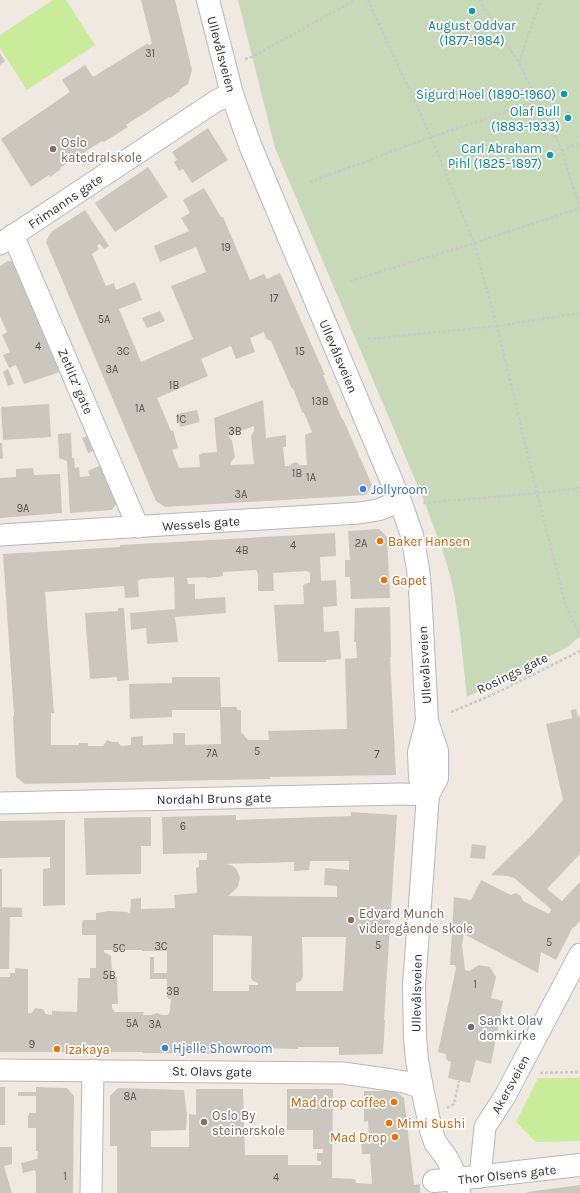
<svg xmlns="http://www.w3.org/2000/svg" width="580" height="1193" font-family="Karla,sans-serif">
<style>
.cemetery{fill:#c8d9b8}
.pitch{fill:#c9ec9a}
.building{fill:#cbc7bf;fill-rule:evenodd}
.lines{fill:none;stroke-linecap:round;stroke-linejoin:round}
.street-casing{stroke:#b4b7c1;stroke-width:23}
.secondary-casing{stroke:#b4b7c1;stroke-width:24}
.path{stroke:#c9c9c9;stroke-width:2.5;stroke-dasharray:3 2;stroke-linecap:butt}
.street{stroke:#fff;stroke-width:21}
.secondary{stroke:#fff;stroke-width:22}
.culture-dot{fill:#0f9aa8;stroke:#fff;stroke-width:1.5}
.education-dot{fill:#8d6e63;stroke:#fff;stroke-width:1.5}
.shop-dot{fill:#3f7fe0;stroke:#fff;stroke-width:1.5}
.food-dot{fill:#e8710a;stroke:#fff;stroke-width:1.5}
.worship-dot{fill:#6b7280;stroke:#fff;stroke-width:1.5}
.labels{text-anchor:middle;stroke-width:3.5;stroke-linejoin:round;paint-order:stroke}
.number-label{font-size:11px;fill:#555452}
.culture-label{font-size:13px;fill:#0d838f;stroke:#fff;text-anchor:end}
.street-label{font-size:13px;fill:#2e2e2e;stroke:#fff}
.education-label{font-size:13px;fill:#785e54;stroke:#fff;text-anchor:start}
.shop-label{font-size:13px;fill:#366cbe;stroke:#fff;text-anchor:start}
.food-label{font-size:13px;fill:#c56008;stroke:#fff;text-anchor:start}
.worship-label{font-size:13px;fill:#5b616d;stroke:#fff;text-anchor:start}
</style>
<rect width="100%" height="100%" fill="#efe9e1"/>
<path class="cemetery" d="M238,0h342v636l-12,11 -101,50c-4,-36 -7,-73 -14,-109 -6,-29 -18,-57 -28,-85l-150,-355z"/>
<g class="pitch">
<path d="M53,0h13l29,45 -68,45 -27,-42v-13z"/>
<path d="M538,1078h42v63l-44,1 -20,-20z"/>
</g>
<g class="building">
<path d="M141,0h34l17,70 -4,14 -9,6 1,1 -10,7 -1,-1 -43,28 2,2 -24,15 -2,-1 -42,27 1,1 -11,8 -1,-2 -18,12 -30,-48 69,-47 -8,-12 23,-15 8,12 55,-34v2l4,-1z"/>
<path d="M0,53l5,8 -5,4z"/>
<path d="M208,128l20,32 -36,23 -9,-14 -4,2 -5,-9 3,-2 -5,-8z"/>
<path d="M148,167l20,30 -53,35 -20,-29z"/>
<path d="M204,188l17,29h2l27,63 14,-6 3,5 13,-6 45,102h-2l19,44h1l29,66 -6,10 -201,12 -9,-6 -110,-259 5,-10 34,-22 24,36 -5,3 -4,-5 -3,2 2,3 -7,5 14,32 8,-3 2,7 19,-8 7,18 -23,9 22,53 52,-23 -22,-53 35,-14 -10,-25 -36,15 -6,-16 35,-15 -8,-13 9,-5 -7,-13zM264,332l2,7 5,2 21,48 1,-1 9,24 2,1 8,19 -7,3 2,30h-7l-4,-3 -5,2 -2,2h-4l-2,-19h3v-12l-20,3 -3,-38 -49,18 3,34 -14,1 -4,2 1,12 -21,1 -7,-18 6,-2 -5,-18 -2,1 -14,-33 51,-22 -7,-17 30,-13 5,13 19,-7 -5,-14zM254,426v5l-3,5 3,28 -23,1v-3l4,-5 -3,-17 -4,-4z"/>
<path d="M8,261l10,2 45,108 -39,13 -8,-19 -7,3 -6,-13 7,-3 -8,-17 5,-3 -7,-16v-50z"/>
<path d="M160,311l5,10 -18,7 -5,-10z"/>
<path d="M8,369l6,15 -6,2 -5,-14z"/>
<path d="M49,404l2,33 -48,3 -2,-33z"/>
<path d="M197,410l3,12 -20,5 -3,-13z"/>
<path d="M71,433l1,25h2l1,10 4,-1 1,10 10,-1 -2,-5 15,-7 15,37 -6,9 -42,3 -3,-52 -8,-3 -1,-24z"/>
<path d="M87,436l6,15 -5,2 -6,-15z"/>
<path d="M0,443h2l1,15 -3,1z"/>
<path d="M33,468l1,7 26,-1 2,39 -62,5v-40l16,-1v-8z"/>
<path d="M379,529l8,8 3,61 -39,1 -1,-22h-5v-17h5l-2,-29z"/>
<path d="M335,533l1,23 -16,1 1,24 15,-1 1,26 -14,1 1,25 15,-1 2,28 -15,1v2h-48l-4,-57 30,-1 -1,-19 7,-3v-9l-3,-2 -34,2 1,18h-16v-17l-2,-4 -33,2v4l-15,2 -2,-1 -19,1 1,6h7v15l30,-2 1,16 -51,4 3,25 -31,2 -1,-16 -15,2 -1,-17 45,-4 -1,-32 -33,2 -3,2 1,16 -14,1 -1,-12 -79,6 9,121h-3v32h28v-2h9v3h15l4,-6 5,2h6l3,4 10,-1v-8l12,-1v9l30,-1v-11h12v12l36,-1 -1,-34h-48v7l-42,2 -1,-35 43,-1v-6h48l1,30h16v3h4v22l7,8h21l-1,-9 79,-2 -2,-70 12,-1 -1,-16h-2l1,-34 35,-1 1,50h-1l6,118 -126,2v2l-245,5 -9,-7 -3,-61h1l-11,-162 117,-7v-2z"/>
<path d="M118,608h6l5,72 -12,1v-4l-27,2 -5,-66 33,-2z"/>
<path d="M576,709l2,7h2v138l-33,35 15,12 18,-19v39l-6,7 -1,-1 -17,33 -15,-8 -3,21 -74,-39 -2,11 3,25 4,1 10,-6 11,2 6,10 -5,21 12,3 -12,63 -15,-4 -6,23 -22,-5 3,-16 -3,-1 -2,-3v-4l-8,-2 18,-84 -1,-3h-5l4,-68 17,3 10,-20 30,15 5,-2 5,3 2,5 26,13 2,-5 -37,-31 -6,-2 -17,-1 42,-41 30,-34 -17,-76 26,-6 -1,-8z"/>
<path d="M351,812l46,3 -13,205h1l-2,34 -44,1v-8h-41v2l-42,-1v-1h-41v7l-72,-1v-1h-143v-75h10v-4h5v-5l13,1v44h4l3,-5 8,1 2,3v2l7,1v-4l25,1 1,-34h12v-10h6v-33h-14v-12l1,-3h13v-7l13,-2 18,1 3,2 1,-15 10,-1v11l34,-1 -1,-13 23,-2 -1,-25 3,-1v-7h8v-7l-44,1 -1,-37 74,-2v5l115,-4zM310,861h39v9l-24,-2 -1,17 13,1v11l-109,-1 7,-6 3,-4 2,-8 -3,-8 -4,-4 -7,-2 68,-2v9l15,-1zM213,935l39,1 -1,42 2,3 5,2v2h-9v6h-36zM302,937h44l-3,54h-47v-8l5,-2 2,-5zM104,950h38v1h25v22h-13v-16h-4v22h17v18h1v2h3l-1,12 -2,4h-6l-5,-2 -6,2h-8l1,-3h-29l-3,-4v-4h6l-1,-27h-5l-1,-21 -7,-4z"/>
<path d="M151,817v29h-10v28l-55,1 -2,-57z"/>
<path d="M65,820v85l-22,1v-37l7,-1v-11l-50,1v-37z"/>
<path d="M472,844l14,2 -1,13 -15,-1z"/>
<path d="M0,869h2v38l20,1v9h-12l-1,52h-9z"/>
<rect x="0" y="1087" width="5" height="38"/>
<path d="M36,1087l31,1 7,8 -1,97h-37v-20l-1,-3 -12,3 -2,-10 16,-4 1,-8h-2v-23h-8v-13h1v-2h7v-17h-18v-4h18z"/>
<path d="M118,1088l66,2 3,25 -1,15 -35,1v16h38v-33l7,1v-26h47l2,66h43v10h33v-4h-4v-8h6v-4h-10v-19h-26v-41h46l-1,89 23,1 1,4 16,1 -2,-30h-8l-1,-16h8l-1,-17 -4,1v-31h31l9,7 10,87 6,-1v9h-303v-47h-7v-50z"/>
<path d="M0,1147h12v17l-8,2 8,27h-12z"/>
<path d="M580,1185v8h-53v-1z"/>
</g>
<g class="lines">
<g class="street-casing">
<g id="street">
<path d="M13,235l125,292"/>
<path d="M0,244l216,-143 8,-4 8,-3"/>
<path d="M0,535l359,-22 19,-3 22,-9"/>
<path d="M0,803l401,-9 27,1"/>
<path d="M0,1070l343,3 62,9 17,6"/>
<path d="M480,1177l5,-50 20,-31 75,-142"/>
<path d="M91,1193l2,-123"/>
</g>
</g>
<g class="secondary-casing">
<g id="secondary">
<path d="M208,0l24,94 18,51 150,356 12,34 6,34 2,20 7,132 -8,31 1,26 8,17"/>
<path d="M427,721l10,30v27l-9,17 -14,190 1,52 2,23 5,28 9,42 4,12 13,18 9,19 2,14"/>
<path d="M434,1181l23,-2 123,-14"/>
</g>
</g>
<g class="path">
<path d="M368,0l63,137 43,106 23,83 40,167 27,106 16,39"/>
<path d="M479,0l40,63 19,38 24,50 18,58"/>
<path d="M245,59l7,-2 103,-57"/>
<path d="M519,62l22,-62"/>
<path d="M562,151l18,-9"/>
<path d="M310,182l121,-45 107,-36"/>
<path d="M350,281l124,-38 106,-35"/>
<path d="M368,339l129,-13 83,-13"/>
<path d="M423,503l114,-10 43,-5"/>
<path d="M451,712l41,-17 88,-44"/>
<path d="M540,1073l40,-1"/>
<path d="M447,1108l7,-4 5,-23"/>
</g>
<use href="#street" class="street"/>
<use href="#secondary" class="secondary"/>
</g>
<g class="culture-dot">
<circle cx="472" cy="11" r="4"/>
<circle cx="564" cy="94" r="4"/>
<circle cx="568" cy="118" r="4"/>
<circle cx="550" cy="155" r="4"/>
</g>
<g class="education-dot">
<circle cx="53" cy="149" r="4"/>
<circle cx="351" cy="920" r="4"/>
<circle cx="204" cy="1122" r="4"/>
</g>
<g class="shop-dot">
<circle cx="363" cy="489" r="4"/>
<circle cx="165" cy="1048" r="4"/>
</g>
<g class="food-dot">
<circle cx="380" cy="541" r="4"/>
<circle cx="384" cy="580" r="4"/>
<circle cx="57" cy="1049" r="4"/>
<circle cx="394" cy="1102" r="4"/>
<circle cx="389" cy="1123" r="4"/>
<circle cx="395" cy="1137" r="4"/>
</g>
<circle class="worship-dot" cx="471" cy="1027" r="4"/>
<g class="labels">
<g class="number-label">
<text x="150" y="57">31</text>
<text x="226" y="251">19</text>
<text x="274" y="302">17</text>
<text x="104" y="323">5A</text>
<text x="38" y="350">4</text>
<text x="123" y="355">3C</text>
<text x="300" y="355">15</text>
<text x="112" y="373">3A</text>
<text x="174" y="389">1B</text>
<text x="320" y="405">13B</text>
<text x="140" y="412">1A</text>
<text x="181" y="423">1C</text>
<text x="235" y="435">3B</text>
<text x="297" y="477">1B</text>
<text x="311" y="481">1A</text>
<text x="241" y="498">3A</text>
<text x="23" y="512">9A</text>
<text x="361" y="547">2A</text>
<text x="293" y="549">4</text>
<text x="242" y="554">4B</text>
<text x="257" y="755">5</text>
<text x="212" y="757">7A</text>
<text x="377" y="758">7</text>
<text x="183" y="830">6</text>
<text x="549" y="946">5</text>
<text x="378" y="949">5</text>
<text x="161" y="950">3C</text>
<text x="119" y="952">5C</text>
<text x="109" y="979">5B</text>
<text x="475" y="988">1</text>
<text x="173" y="995">3B</text>
<text x="132" y="1027">5A</text>
<text x="155" y="1028">3A</text>
<text x="32" y="1048">9</text>
<text x="130" y="1100">8A</text>
<text x="65" y="1180">1</text>
<text x="276" y="1181">4</text>
</g>
<g class="culture-label">
<text x="472" y="30" text-anchor="middle">August Oddvar<tspan x="472" dy="15">(1877-1984)</tspan></text>
<text x="556" y="99">Sigurd Hoel (1890-1960)</text>
<text x="560" y="116">Olaf Bull<tspan x="560" dy="15">(1883-1933)</tspan></text>
<text x="542" y="153">Carl Abraham<tspan x="542" dy="15">Pihl (1825–1897)</tspan></text>
</g>
<g class="street-label">
<text transform="translate(222 54) rotate(75)" y="5">Ullevålsveien</text>
<text transform="translate(65 201) rotate(-34)" y="5">Frimanns gate</text>
<text transform="translate(339 356) rotate(67)" y="5">Ullevålsveien</text>
<text transform="translate(76 381) rotate(67)" y="5">Zetlitz’ gate</text>
<text transform="translate(201 523) rotate(-4)" y="5">Wessels gate</text>
<text transform="translate(424 665) rotate(-93)" y="5">Ullevålsveien</text>
<text transform="translate(512 673) rotate(-26)" y="5">Rosings gate</text>
<text transform="translate(214 798) rotate(-1)" y="5">Nordahl Bruns gate</text>
<text transform="translate(416 993) rotate(-89)" y="5">Ullevålsveien</text>
<text transform="translate(212 1071) rotate(1)" y="5">St. Olavs gate</text>
<text transform="translate(510 1084) rotate(-61)" y="5">Akersveien</text>
<text transform="translate(507 1174) rotate(-6)" y="5">Thor Olsens gate</text>
</g>
<g class="education-label">
<text x="61" y="147">Oslo<tspan x="61" dy="15">katedralskole</tspan></text>
<text x="359" y="918">Edvard Munch<tspan x="359" dy="15">videregående skole</tspan></text>
<text x="212" y="1120">Oslo By<tspan x="212" dy="15">steinerskole</tspan></text>
</g>
<g class="shop-label">
<text x="371" y="494">Jollyroom</text>
<text x="173" y="1053">Hjelle Showroom</text>
</g>
<g class="food-label">
<text x="388" y="546">Baker Hansen</text>
<text x="392" y="585">Gapet</text>
<text x="65" y="1054">Izakaya</text>
<text x="386" y="1107" text-anchor="end">Mad drop coffee</text>
<text x="397" y="1128">Mimi Sushi</text>
<text x="387" y="1142" text-anchor="end">Mad Drop</text>
</g>
<g class="worship-label">
<text x="479" y="1025">Sankt Olav<tspan x="479" dy="15">domkirke</tspan></text>
</g>
</g>
</svg>
